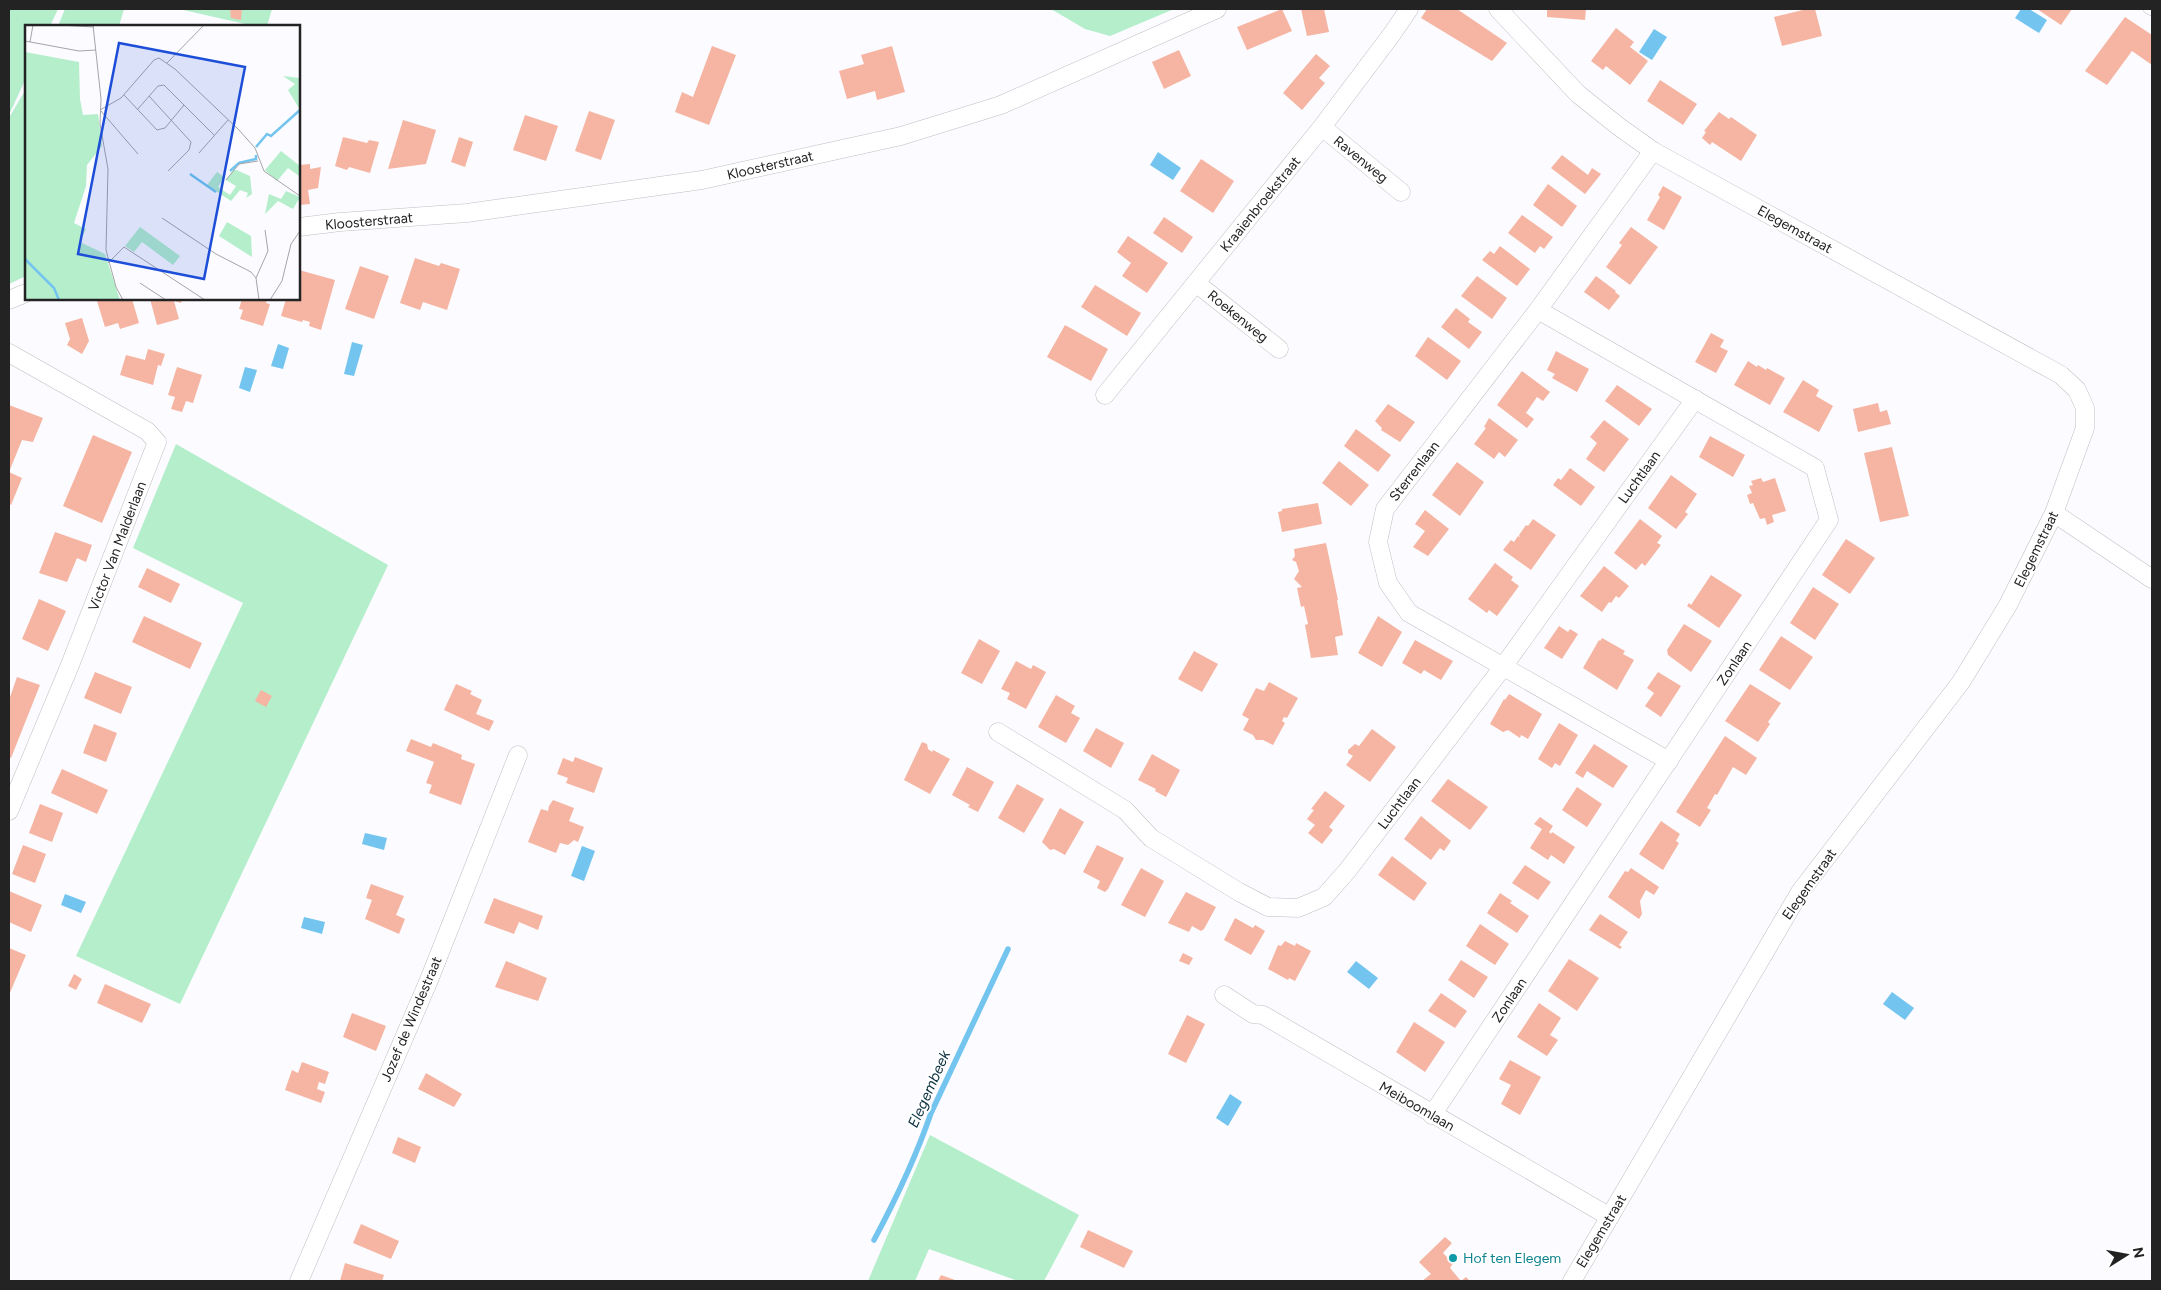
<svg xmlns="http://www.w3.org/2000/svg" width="2161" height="1290" font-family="Figtree,sans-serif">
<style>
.green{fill:#b4eecb}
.water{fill:#73c5ef}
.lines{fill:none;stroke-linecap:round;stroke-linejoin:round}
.stream{stroke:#73c5ef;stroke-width:5.5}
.building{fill:#f5b5a2}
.lane-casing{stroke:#bfbfc2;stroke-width:10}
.street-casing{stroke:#bfbfc2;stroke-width:19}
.lane{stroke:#fff;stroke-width:9}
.street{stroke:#fff;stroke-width:18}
.culture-dot{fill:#0f9aa8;stroke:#fff;stroke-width:2}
.labels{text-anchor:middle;stroke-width:4;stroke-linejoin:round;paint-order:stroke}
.street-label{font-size:14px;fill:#232324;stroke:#fff}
.culture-label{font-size:14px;fill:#0d838f;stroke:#fff;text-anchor:start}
.water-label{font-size:15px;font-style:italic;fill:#082e3f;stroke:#fff}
.inset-river{fill:none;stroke:#73c5ef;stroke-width:2.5}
.inset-road{fill:none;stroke:#a5a5a7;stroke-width:1}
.view{fill:#1d4ed8;fill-opacity:0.15;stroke:#1d4ed8;stroke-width:2.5}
.inset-edge{fill:none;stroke:#232324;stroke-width:2.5}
</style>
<rect width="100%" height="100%" fill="#fcfbff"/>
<g class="green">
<path d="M9,9h49l-8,17h-24v52l-17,37z"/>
<path d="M65,9h59l-5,17h-61z"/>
<path d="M179,9h93l-5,17h-13z"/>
<path d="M1051,9h123l-64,27 -25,-7z"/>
<path d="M26,89v187l-17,8v-162l1,-6z"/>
<path d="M176,444l212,121 -208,439 -104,-48 167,-353 -110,-55z"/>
<path d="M930,1135l149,80 -35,66h-26l-89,-32 -14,32h-47z"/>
</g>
<g class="water">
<path d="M2021,9h8l18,11 -8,13 -24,-15z"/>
<path d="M1654,29l13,8 -15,23 -13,-8z"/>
<path d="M1158,152l23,16 -8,12 -23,-15z"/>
<path d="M352,342l11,3 -9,31 -10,-2z"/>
<path d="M278,344l11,4 -6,21 -12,-3z"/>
<path d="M245,367l12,3 -7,22 -11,-4z"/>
<path d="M365,833l22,5 -3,12 -22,-6z"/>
<path d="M582,846l13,5 -11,30 -13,-5z"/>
<path d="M65,894l21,8 -5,11 -20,-8z"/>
<path d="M304,917l21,5 -3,12 -21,-6z"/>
<path d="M1356,961l22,17 -9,11 -22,-17z"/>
<path d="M1892,992l22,16 -9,12 -22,-16z"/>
<path d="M1230,1094l12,8 -14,24 -12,-8z"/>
</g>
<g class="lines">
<path class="stream" d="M874,1240c22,-41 42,-83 57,-127l77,-164"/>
</g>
<g class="building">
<path d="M230,9h12l-1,11 -10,-2z"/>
<path d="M1282,9l10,22 -45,19 -10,-23z"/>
<path d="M1301,9h23l5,23 -22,4z"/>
<path d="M1427,9h30l50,34 -15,18 -71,-43z"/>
<path d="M1547,9h39l-1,11 -38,-3z"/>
<path d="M1807,9h8l7,27 -40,10 -8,-29z"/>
<path d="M2037,9h35l-11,16z"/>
<path d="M2125,17l27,18v30l-20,-14 -25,34 -22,-14z"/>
<path d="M1616,28l18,14 -4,5 18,14 -18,24 -24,-19 -3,4 -12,-9z"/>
<path d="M712,46l24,9 -27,70 -34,-13 7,-20 11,5z"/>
<path d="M892,46l13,46 -28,8 -2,-9 -28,8 -8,-28 25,-7 -3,-9z"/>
<path d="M1179,50l12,26 -27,13 -12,-27z"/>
<path d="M1316,54l14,12 -11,12 6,5 -23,27 -19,-17z"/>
<path d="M1660,80l37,24 -14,21 -36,-24z"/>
<path d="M589,111l26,9 -14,40 -26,-9z"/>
<path d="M1719,112l10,7 2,-2 26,18 -16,26 -29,-19 -2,3 -8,-7 4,-6 -2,-1z"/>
<path d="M525,115l33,11 -12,35 -33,-11z"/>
<path d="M403,120l33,10 -10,34 -38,5z"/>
<path d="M343,137l24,6 2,-3 10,2 -9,31 -21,-6 -2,3 -12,-4z"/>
<path d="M459,137l14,5 -8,25 -14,-5z"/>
<path d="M1562,155l26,20 4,-7 9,6 -16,20 -34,-26z"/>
<path d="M1201,159l33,22 -21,32 -33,-22z"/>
<path d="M310,164v5l11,-2 -3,21 -10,2 2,14 -11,1v-40z"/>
<path d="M1548,184l29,22 -15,21 -29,-22z"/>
<path d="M1663,186l19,11 -18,33 -17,-10 13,-23 -2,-2z"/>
<path d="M1522,215l31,22 -9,12 -4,-3 -5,7 -27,-20z"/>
<path d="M1164,217l29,20 -11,16 -29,-20z"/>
<path d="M1631,227l27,20 -28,38 -24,-18 16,-22 -3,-2z"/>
<path d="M1128,236l40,27 -21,30 -25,-17 9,-13 -14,-11z"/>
<path d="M1500,246l30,23 -13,17 -35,-26 8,-9 4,3z"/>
<path d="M415,258l24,8 2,-3 19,6 -13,41 -24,-8 -3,8 -20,-7z"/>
<path d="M360,266l29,10 -15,43 -29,-10z"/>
<path d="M299,270l36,10 -14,50 -12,-4 1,-4 -7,-2 -1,2 -21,-6 5,-17h13z"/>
<path d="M1477,276l30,22 -15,21 -31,-23z"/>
<path d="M1596,276l20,15 -1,1 5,4 -11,14 -25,-18z"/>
<path d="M1095,285l46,28 -14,23 -46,-29z"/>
<path d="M105,299h27l7,24 -19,6 -2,-6 -13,4 -8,-26z"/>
<path d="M150,299h32l-1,4 -7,-2 5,18 -22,6z"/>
<path d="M242,299h25l-1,4 4,1 -7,22 -23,-7 3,-9 -4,-1z"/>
<path d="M1456,308l14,11 -2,3 14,10 -13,17 -28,-22z"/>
<path d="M82,318l7,23 -7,13 -15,-9 3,-6 -5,-16z"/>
<path d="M1065,325l43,24 -17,32 -44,-24z"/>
<path d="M1711,333l13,7 -4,7 8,4 -12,22 -21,-11z"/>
<path d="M1428,337l33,24 -14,19 -32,-24z"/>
<path d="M148,349l17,5 -4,12 -3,-1 -5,20 -33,-10 6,-20 19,5z"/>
<path d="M1556,351l33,18 -12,23 -25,-14 3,-4 -8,-4z"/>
<path d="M1748,361l9,6 1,-2 8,5 1,-2 18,10 -15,27 -36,-20z"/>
<path d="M177,367l25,8 -9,28 -7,-2 -4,11 -11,-3 4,-12 -7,-2z"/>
<path d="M1522,371l28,21 -7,9 -6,-4 -11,16 8,6 -7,9 -30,-23z"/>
<path d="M1803,380l16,10 -3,6 17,10 -14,26 -36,-20z"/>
<path d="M1617,385l35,24 -13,17 -34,-25z"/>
<path d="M1878,403l2,9 7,-2 4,14 -33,8 -5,-23z"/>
<path d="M1388,404l27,18 -15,20 -19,-12 1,-2 -7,-7z"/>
<path d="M9,405l34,13 -10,24 -11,-2 -13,32 13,6 -11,27 -2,-1z"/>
<path d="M1489,418l29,22 -13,17 -6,-5 -5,7 -20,-15 12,-16 -2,-1z"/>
<path d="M1604,420l25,19 -25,33 -18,-13 11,-16 -7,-6z"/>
<path d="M1356,429l35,26 -13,17 -34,-26z"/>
<path d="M93,435l39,17 -30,71 -39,-17z"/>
<path d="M1710,436l35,19 -12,22 -34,-20z"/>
<path d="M1892,447l17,69 -29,6 -16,-69z"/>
<path d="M1339,461l30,24 -18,21 -29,-23z"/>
<path d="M1457,462l27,20 -24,34 -28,-21z"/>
<path d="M1570,468l25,19 -14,19 -28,-21 5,-7 3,2z"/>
<path d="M1671,475l26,19 -12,18 3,2 -12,15 -28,-21z"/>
<path d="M1761,478l2,4 12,-4 11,33 -14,4 2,7 -7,3 -2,-7 -5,1 -7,-16 -3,1 -3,-9 5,-2 -3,-7 4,-1 -2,-4z"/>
<path d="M1318,503l4,21 -40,8 -4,-20 4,-1v-2z"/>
<path d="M1425,510l24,19 -21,27 -15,-9 12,-16 -10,-7z"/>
<path d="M1533,519l23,16 -25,35 -28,-20 8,-10 3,2 4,-6 2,1 -1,-2 7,-10 2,1z"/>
<path d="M1640,519l22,17 -5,7 4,2 -16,21 -3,-3 -6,7 -22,-17z"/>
<path d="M55,532l37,13 -6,17 -9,-4 -10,24 -28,-9z"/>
<path d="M1846,539l29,19 -25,36 -28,-19z"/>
<path d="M1326,543l12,57h-1l6,35 -8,2 3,18 -27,3 -6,-33 3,-1 -4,-18 -3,1 -4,-19 5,-1 -8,-8 5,-8 -3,-9 -4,-2 3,-4 -1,-7z"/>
<path d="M1495,563l18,14 -2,3 8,6 -22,30 -8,-6 -2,3 -19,-14z"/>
<path d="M1604,566l25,20 -10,12 -3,-2 -5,7 -2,-1 -7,10 -22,-16z"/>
<path d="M147,568l33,16 -9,19 -33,-16z"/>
<path d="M1711,575l31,20 -23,33 -32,-22 2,-3 2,2z"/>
<path d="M1813,587l26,17 -24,36 -25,-17z"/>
<path d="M39,599l27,12 -18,40 -26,-12z"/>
<path d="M144,616l58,27 -12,26 -58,-27z"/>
<path d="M1378,616l24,16 -20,35 -24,-14z"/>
<path d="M1684,624l28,17 -21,31 -23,-17 -1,-5z"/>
<path d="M1559,626l9,6 2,-3 8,5 -16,25 -18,-11z"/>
<path d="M1781,636l32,21 -23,33 -31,-20z"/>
<path d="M1602,638l23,13 -2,3 11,6 -17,30 -34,-22 16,-28 1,1z"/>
<path d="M979,639l21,12 -18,33 -21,-11z"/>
<path d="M1415,640l38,21 -12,19 -17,-10 -3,4 -19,-11z"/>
<path d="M1194,651l24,13 -16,28 -24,-13z"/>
<path d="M1016,661l15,8 2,-4 13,7 -20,37 -19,-10 3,-6 -9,-4z"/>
<path d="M95,672l37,15 -11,27 -37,-16z"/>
<path d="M1658,672l23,14 -20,31 -16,-11 9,-13 -7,-5z"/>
<path d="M17,677l23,8 -29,73 -2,-1v-57z"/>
<path d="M1269,682l29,16 -11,20 -3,-1 -2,4 3,2 -12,22 -10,-5h-7l-3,-5 -10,-5 6,-11 -7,-4 14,-27 8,3z"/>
<path d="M456,684l16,7 -2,3 12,6 -6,14 18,7 -5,10 -45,-21z"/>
<path d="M1750,684l31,19 -13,19 2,2 -12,18 -33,-21z"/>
<path d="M261,690l11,6 -6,11 -11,-6z"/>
<path d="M1509,694l33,20 -14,25 -7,-4 -1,3 -12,-8 -5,2 -13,-8 14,-25 1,1z"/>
<path d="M1056,695l19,11 -4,7 9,5 -14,25 -28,-16z"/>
<path d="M1559,723l19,12 -18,31 -5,-3 -3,5 -14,-9z"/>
<path d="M94,724l23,9 -11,29 -23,-9z"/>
<path d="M1096,728l28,15 -13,25 -28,-17z"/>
<path d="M1372,729l24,18 -26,35 -24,-17 7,-9 -5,-3v-3l7,-6 4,2z"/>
<path d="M1725,736l32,22 -11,17 -13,-8 -16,28 -2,-1 -8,14 4,2 -11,17 -24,-15z"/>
<path d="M411,739l20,8 2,-4 29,12 -1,4 14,5 -14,41 -32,-12 3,-8 -6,-2 8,-21 -28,-11z"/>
<path d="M922,742l5,2 1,5 4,3 1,-2 17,9 -20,35 -26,-14z"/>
<path d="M1594,744l34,22 -15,22 -26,-17 -4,7 -8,-5z"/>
<path d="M1152,754l28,16 -14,27 -11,-6 1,-2 -18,-9z"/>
<path d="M575,757l28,11 -9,25 -28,-10 2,-5 -11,-4 6,-16 10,4z"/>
<path d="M967,767l27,15 -16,30 -10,-5 2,-2 -18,-10z"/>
<path d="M62,769l46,21 -11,24 -46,-21z"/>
<path d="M1448,779l40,28 -18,23 -39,-29z"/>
<path d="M1017,784l27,15 -20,34 -26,-15z"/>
<path d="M1577,787l25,17 -15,23 -25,-17z"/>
<path d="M1325,791l20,15 -16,21 4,3 -11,14 -14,-11 7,-8 -8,-6 7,-9 -3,-1z"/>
<path d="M553,800l21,8 -5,13 15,6 -6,15 -4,-2 -6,5 -8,-2 -4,10 -28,-11 13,-33 7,2 1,-5z"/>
<path d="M40,804l23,9 -11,29 -23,-9z"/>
<path d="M1060,808l24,14 -19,33 -11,-6 -4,1 -8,-8z"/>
<path d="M1421,816l30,25 -7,10 -4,-3 -9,12 -27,-21z"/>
<path d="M1540,817l13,9 -4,6 2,2 1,-2 23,15 -11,17 -13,-9 -3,5 -18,-12 12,-19 -8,-5z"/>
<path d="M1661,821l19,13 -4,7 3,2 -16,27 -24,-16z"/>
<path d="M23,845l23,9 -11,29 -23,-9z"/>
<path d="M1097,845l27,13 -16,31 -3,3 -8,-4 3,-7 -17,-9z"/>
<path d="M1392,856l35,27 -13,18 -36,-26z"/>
<path d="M1525,865l26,17 -13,18 -26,-17z"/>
<path d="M1141,868l23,13 -19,36 -24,-12z"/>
<path d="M1631,868l28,19 -5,8 -8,-5 -6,11 2,13 -3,5 -31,-22 17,-26 3,1z"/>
<path d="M371,884l33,12 -8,19 9,4 -6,15 -34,-15 7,-19 -6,-2z"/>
<path d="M9,891l33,14 -11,27 -22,-10z"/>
<path d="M1186,892l30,15 -12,22 -3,2 -9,-5 -3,6 -21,-9z"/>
<path d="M1500,893l12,8 -2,2 19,13 -12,17 -30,-20z"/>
<path d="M494,898l49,18 -5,14 -19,-8 -5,12 -30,-11z"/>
<path d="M1600,914l28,18 -9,13 3,2 -2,2 -31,-19z"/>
<path d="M1235,918l18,10 2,-3 10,6 -14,24 -27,-15z"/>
<path d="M1480,924l29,20 -14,21 -29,-19z"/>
<path d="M1285,941l10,5 1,-3 15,8 -16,30 -6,-3 -1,2 -20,-11 10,-24 3,1z"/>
<path d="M9,948l17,7 -17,40z"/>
<path d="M1183,953l10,5 -4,7 -10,-4z"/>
<path d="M1569,959l30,19 -22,33 -29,-20z"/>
<path d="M1461,960l27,17 -14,21 -26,-18z"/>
<path d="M506,961l41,17 -9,23 -43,-14z"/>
<path d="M74,974l8,5 -6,11 -8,-4z"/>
<path d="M105,984l46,20 -9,19 -45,-20z"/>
<path d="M1441,993l26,18 -12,17 -27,-17z"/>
<path d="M1539,1003l22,15 -11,17 8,5 -11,16 -30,-19z"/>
<path d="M352,1013l34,13 -10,25 -33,-14z"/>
<path d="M1187,1015l18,9 -19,39 -18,-9z"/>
<path d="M1414,1022l31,20 -20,30 -29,-20z"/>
<path d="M1510,1060l31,17 -21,38 -19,-11 10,-19 -12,-6z"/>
<path d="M302,1062l27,10 -4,12 -6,-2 -2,7 8,3 -4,11 -36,-13 7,-20 6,3z"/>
<path d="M426,1073l36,21 -8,13 -36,-18z"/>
<path d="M398,1137l23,10 -6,16 -23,-10z"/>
<path d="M361,1224l38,17 -8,18 -38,-16z"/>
<path d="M1088,1230l45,21 -9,17 -44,-21z"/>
<path d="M1445,1237l7,6 -9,10 10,10 -3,5 11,13 5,-4 4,4h-48l9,-7 -12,-12z"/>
<path d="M345,1263l39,12 -2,6h-42z"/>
<path d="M941,1275l17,6h-20z"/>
</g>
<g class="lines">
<g class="lane-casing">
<path id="lane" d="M2148,9l4,2"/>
</g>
<g class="street-casing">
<g id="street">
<path d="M1498,9l80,85 40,32 35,25 408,224 16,15 8,18v20l-31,85 -46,92 -47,77 -161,210 -228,389"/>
<path d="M1322,127l79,65"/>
<path d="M1653,151l-115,159 -153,199 -7,33 10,41 21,30 260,148"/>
<path d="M299,227l41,-5 127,-9 235,-33 199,-44 100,-31 216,-96"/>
<path d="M1196,283l83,66"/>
<path d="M9,300l17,-7"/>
<path d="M9,353l138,78 10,11 -87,223 -61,146"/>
<path d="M1105,395l217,-268 70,-93 17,-25"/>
<path d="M2054,513l98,66"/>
<path d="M998,732l127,78 26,28 88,54 29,15 30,1 26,-11 23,-26 156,-204 192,-268"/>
<path d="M1224,995l29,19 10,1 347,202"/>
<path d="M1432,1115l397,-595 -14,-52 -277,-158"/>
<path d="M299,1281l130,-301 89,-225"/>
</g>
</g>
<use href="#lane" class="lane"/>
<use href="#street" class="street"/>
</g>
<circle class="culture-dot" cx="1453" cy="1258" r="5"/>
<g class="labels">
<g class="street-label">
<text transform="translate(1361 159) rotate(39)" y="5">Ravenweg</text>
<text transform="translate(770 165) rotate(-13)" y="5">Kloosterstraat</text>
<text transform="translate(1260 204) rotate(-51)" y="5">Kraaienbroekstraat</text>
<text transform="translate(369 221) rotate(-5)" y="5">Kloosterstraat</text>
<text transform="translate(1795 229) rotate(29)" y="5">Elegemstraat</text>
<text transform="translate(1238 316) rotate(39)" y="5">Roekenweg</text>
<text transform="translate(1414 471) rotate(-52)" y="5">Sterrenlaan</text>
<text transform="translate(1639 477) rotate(-54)" y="5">Luchtlaan</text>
<text transform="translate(117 546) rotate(-69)" y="5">Victor Van Malderlaan</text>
<text transform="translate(2036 549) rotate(-64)" y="5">Elegemstraat</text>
<text transform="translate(1734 663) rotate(-56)" y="5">Zonlaan</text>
<text transform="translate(1399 803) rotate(-53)" y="5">Luchtlaan</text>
<text transform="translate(1809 884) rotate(-55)" y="5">Elegemstraat</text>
<text transform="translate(1509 1000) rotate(-56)" y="5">Zonlaan</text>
<text transform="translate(411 1019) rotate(-67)" y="5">Jozef de Windestraat</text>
<text transform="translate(1417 1106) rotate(30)" y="5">Meiboomlaan</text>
<text transform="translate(1601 1231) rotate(-59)" y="5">Elegemstraat</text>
</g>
<g class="culture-label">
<text x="1463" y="1263">Hof ten Elegem</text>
</g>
<g class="water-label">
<text transform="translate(929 1089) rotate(-66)" y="5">Elegembeek</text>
</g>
</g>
<g transform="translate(25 25)">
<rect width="275" height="275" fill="#fcfbff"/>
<path d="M0,27l54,10 1,37 3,16 15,-1 4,32 -15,19 -1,21 -12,37 12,6 -6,13 25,12 15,46h-95zM258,51l17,2v32l-12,-20 7,-6zM256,126l19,15 -1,10 -11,-8 -11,13 -12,-11zM209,144l16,7 2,18 -6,4 2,-5 -8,-3 -9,11 -24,-16 10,-13 7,5 -6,10 12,8 6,-9 -10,-6zM261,166l14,6 -7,12 -15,-8 -13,13 4,-20 12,5zM202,197l24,14 1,21 -33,-21zM115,202l40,29 -7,9 -31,-23 -8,10 -9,-6z" fill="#b4eecb"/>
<path class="inset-river" d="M231,122l11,-13 4,2 29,-26M205,146l9,-8 17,-4v-4M165,149l26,18M0,234l29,29 5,12"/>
<path class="inset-road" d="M35,0l34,2M68,0l8,74 -1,25 8,45 -2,81 10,37 7,13M0,16l54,10 17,-1M5,17l3,-17M142,38l37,-38M99,70l33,35 8,-2 19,-23M124,71l42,46 -2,8 -21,21M75,85l21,-12 33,-38 5,-2 16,11 64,61 16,18 9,23 36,25M112,85l21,-24 6,-1 50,50M76,86l37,43M174,128l29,-33M201,155l13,-16 19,-3M137,193l54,36 35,18 5,6 3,22M83,238l16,-16 81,53M231,253l12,-27 -3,-21M115,258l26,17M245,275l12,-19 9,-37 9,-13"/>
<path class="view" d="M94,18l126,24 -41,212 -126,-25z"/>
<rect width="275" height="275" class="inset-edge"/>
</g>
<rect width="2161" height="1290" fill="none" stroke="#232324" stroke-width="20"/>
<g transform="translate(2126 1255) rotate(79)" stroke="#ffffff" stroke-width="4" paint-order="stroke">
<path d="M0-4L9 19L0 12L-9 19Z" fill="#232324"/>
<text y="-8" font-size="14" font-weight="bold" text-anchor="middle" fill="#232324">N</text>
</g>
</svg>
